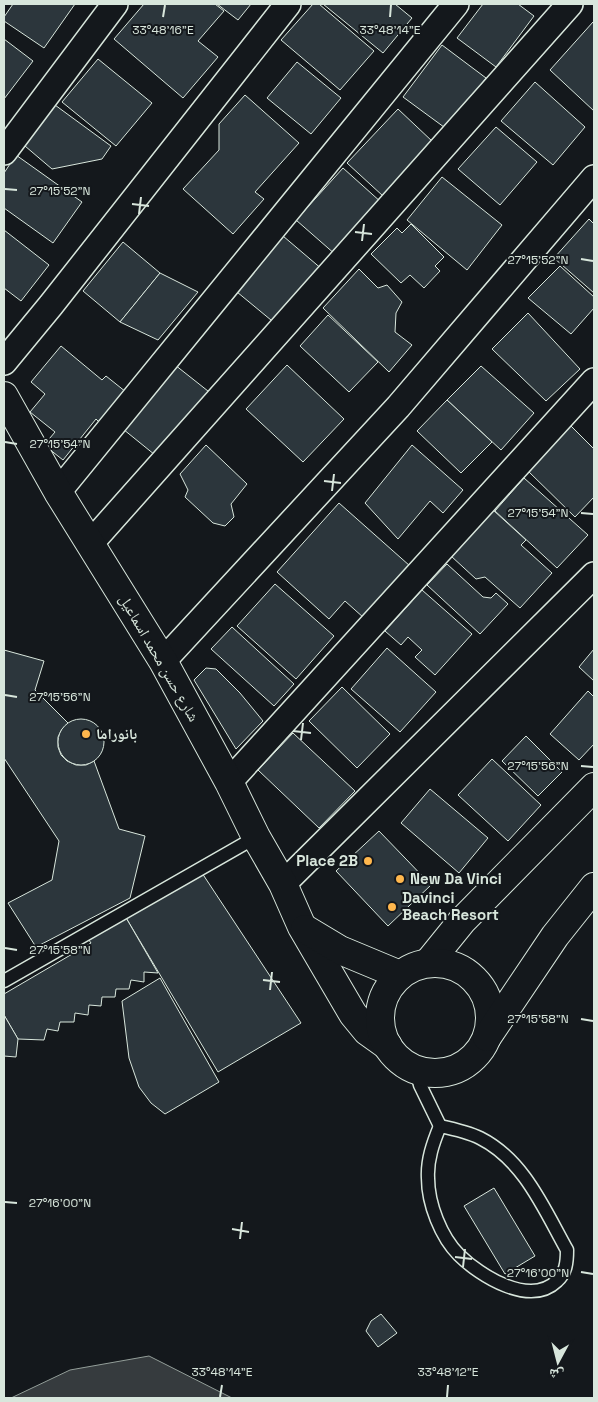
<svg xmlns="http://www.w3.org/2000/svg" width="598" height="1402" font-family="'Space Grotesk','Noto Naskh Arabic',sans-serif">
<style>
.water{fill:#363b3e;stroke:#939e99}
.building{fill:#2c363c;stroke:#d8e6dc}
.lines{fill:none;stroke-linecap:round;stroke-linejoin:round}
.lane-casing{stroke:#d8e6dc;stroke-width:15}
.street-casing{stroke:#d8e6dc;stroke-width:28}
.secondary-casing{stroke:#d8e6dc;stroke-width:30}
.lane{stroke:#14181c;stroke-width:12}
.street{stroke:#14181c;stroke-width:25}
.secondary{stroke:#14181c;stroke-width:28}
.ticks{fill:none;stroke:#d8e6dc;stroke-width:2}
.poi-dot{fill:#ffb74d;stroke:#14181c;stroke-width:2}
.labels{text-anchor:middle;stroke-width:4;stroke-linejoin:round;paint-order:stroke}
.street-label{font-size:15px;fill:#d8e6dc;stroke:#14181c}
.poi-label{font-size:15px;font-weight:bold;fill:#d8e6dc;stroke:#14181c;text-anchor:start}
.ticks-label{font-size:12px;text-anchor:middle;fill:#d8e6dc;stroke:#14181c;stroke-width:4;stroke-linejoin:round;paint-order:stroke}
</style>
<rect width="100%" height="100%" fill="#14181c"/>
<path class="water" d="M149,1356l83,42h-221l59,-28z"/>
<g class="building">
<path d="M13,4h62l-31,44 -40,-27v-4z"/>
<path d="M144,4h71l9,7 -26,30 20,16 -35,41 -69,-59z"/>
<path d="M217,4h34l-13,16z"/>
<path d="M313,4h6l55,47 -34,39 -59,-50z"/>
<path d="M323,4h72l17,14 -29,35z"/>
<path d="M483,4h35l16,12 -38,51 -39,-29z"/>
<path d="M593,22l1,2v87l-44,-41z"/>
<path d="M4,39l29,22 -29,38z"/>
<path d="M442,45l44,33 -38,52 -45,-33z"/>
<path d="M98,59l54,44 -36,43 -54,-44z"/>
<path d="M297,62l44,36 -30,36 -44,-36z"/>
<path d="M535,82l50,45 -32,38 -52,-44z"/>
<path d="M245,95l54,48 -44,49 9,7 -31,35 -50,-45 36,-39v-26z"/>
<path d="M55,105l56,41 -9,13 -50,10 -27,-23z"/>
<path d="M398,109l35,33 -50,54 -36,-33z"/>
<path d="M496,127l41,35 -37,43 -42,-36z"/>
<path d="M16,155l66,47 -29,41 -49,-35v-35z"/>
<path d="M343,168l39,35 -46,52 -40,-35z"/>
<path d="M442,177l60,48 -35,45 -60,-50z"/>
<path d="M589,219l5,5v69l-40,-35z"/>
<path d="M411,224l33,33 -9,9 5,5 -16,17 -14,-13 -9,8 -30,-29 26,-26 5,5z"/>
<path d="M4,230l45,35 -28,36 -17,-13z"/>
<path d="M283,236l40,34 -46,55 -40,-33z"/>
<path d="M123,242l37,31 -40,49 -37,-31z"/>
<path d="M560,266l34,31v11l-23,26 -43,-36z"/>
<path d="M359,269l19,19 9,-3 15,17 -6,11 -1,19 17,13 -23,27 -66,-64z"/>
<path d="M160,273l38,19 -40,48 -38,-18z"/>
<path d="M528,313l52,56 -34,32 -54,-52z"/>
<path d="M328,315l50,47 -29,30 -49,-46z"/>
<path d="M61,346l41,34 4,-4 20,16 -26,31 -4,-4 -33,41 -19,-15 11,-13 -25,-20 15,-18 -14,-12z"/>
<path d="M170,361l43,34 -53,64 -42,-34z"/>
<path d="M287,365l57,54 -41,43 -57,-53z"/>
<path d="M481,366l53,47 -33,37 -54,-50z"/>
<path d="M447,400l45,42 -31,31 -44,-42z"/>
<path d="M569,424l25,25v48l-19,20 -47,-46z"/>
<path d="M206,445l41,39 -16,20 3,13 -9,9 -12,-3 -28,-26 3,-7 -8,-16z"/>
<path d="M412,445l51,45 -20,23 -13,-12 -32,38 -33,-36z"/>
<path d="M524,478l64,57 -31,33 -62,-57z"/>
<path d="M339,503l71,63 -46,52 -19,-17 -16,18 -52,-47z"/>
<path d="M493,510l33,30 -5,5 31,28 -32,35 -35,-31 -9,2 -25,-23z"/>
<path d="M447,564l36,33 8,1 5,-5 12,11 -28,30 -53,-49z"/>
<path d="M275,584l59,52 -38,43 -59,-53z"/>
<path d="M422,590l50,44 -37,41 -20,-18 7,-7 -14,-13 -7,8 -16,-14z"/>
<path d="M232,627l62,57 -20,22 -63,-57z"/>
<path d="M387,648l49,44 -36,40 -49,-43z"/>
<path d="M594,649v32l-15,-14z"/>
<path d="M4,650l40,11 -9,29 33,33 -6,6 -4,8v10l3,8 6,6 9,4h10l8,-4 25,68 26,7 -15,62 -94,49 -28,-44 44,-23 7,-39 -55,-83z"/>
<path d="M206,668l10,1 24,24 23,28 -27,28 -42,-69z"/>
<path d="M342,687l48,47 -33,34 -48,-47z"/>
<path d="M588,691l6,6v47l-15,16 -29,-26z"/>
<circle cx="81" cy="742" r="23"/>
<path d="M293,733l62,58 -36,37 -61,-58z"/>
<path d="M526,736l36,36 -24,24 -36,-35z"/>
<path d="M492,759l49,46 -33,36 -50,-46z"/>
<path d="M430,789l58,49 -29,35 -58,-50z"/>
<path d="M379,831l52,54 -43,41 -52,-55z"/>
<path d="M202,873l99,150 -83,49 -93,-156z"/>
<path d="M125,916l33,57 -14,-1v10l-13,-2 -2,9h-13l-1,8h-13l-1,9 -12,-1 -1,10 -13,-2 -1,9h-14l-2,9 -11,-2 -3,11 -26,-1 -14,-24v-21l87,-51 -5,-7z"/>
<path d="M160,978l59,104 -54,32 -14,-11 -12,-16 -10,-29 -7,-57z"/>
<path d="M4,1015l14,24 -2,18 -12,-1z"/>
<path d="M494,1188l41,68 -30,18 -41,-68z"/>
<path d="M381,1314l16,19 -19,14 -12,-16 5,-10z"/>
</g>
<g class="lines">
<g class="lane-casing">
<g id="lane">
<path d="M4,981l252,-144"/>
<path d="M416,1069l4,16 20,41"/>
<path d="M440,1126c14,3 28,6 40,12 44,22 64,71 87,112 0,12 -1,23 -10,31 -27,26 -77,-5 -98,-26 -18,-18 -31,-51 -31,-77 -1,-18 5,-35 12,-52z"/>
</g>
</g>
<g class="street-casing">
<g id="street">
<path d="M4,152l111,-148"/>
<path d="M4,362l47,-57 237,-301"/>
<path d="M58,492l398,-488"/>
<path d="M90,544l480,-540"/>
<path d="M163,661l235,-254 196,-229"/>
<path d="M229,782l365,-401"/>
<path d="M283,884l311,-309"/>
</g>
</g>
<g class="secondary-casing">
<g id="secondary">
<path d="M4,396l54,96 105,169 66,121 27,55 27,47 19,43 51,87 14,17 21,15"/>
<path d="M305,929l35,21 60,25"/>
<path d="M428,963l34,-42 132,-134"/>
<circle cx="435" cy="1018" r="55"/>
<path d="M487,1037l68,-101 39,-49"/>
</g>
</g>
<use href="#lane" class="lane"/>
<use href="#street" class="street"/>
<use href="#secondary" class="secondary"/>
</g>
<path class="ticks" d="M163,17l2,-12M390,17l1,-12M5,189l12,1M132,204l17,2M139,214l2,-17M355,232l17,2M362,241l2,-17M581,259l12,2M5,442l12,2M324,481l17,2M332,491l2,-17M581,513l12,1M5,695l12,2M293,731l18,2M301,740l2,-17M581,766l12,1M5,948l12,2M263,980l17,2M270,990l2,-18M581,1019l12,2M5,1202l12,1M232,1229l17,3M240,1239l2,-17M455,1257l17,2M463,1267l2,-18M581,1272l12,2M220,1397l2,-12M447,1397l1,-12"/>
<g class="poi-dot">
<circle cx="86" cy="734" r="5"/>
<circle cx="368" cy="861" r="5"/>
<circle cx="400" cy="879" r="5"/>
<circle cx="392" cy="907" r="5"/>
</g>
<g class="labels">
<g class="street-label">
<text transform="translate(159 658) rotate(60)" y="5">شارع حسن محمد اسماعيل</text>
</g>
<g class="poi-label">
<text x="96" y="739">بانوراما</text>
<text x="358" y="866" text-anchor="end">Place 2B</text>
<text x="410" y="884">New Da Vinci</text>
<text x="402" y="903">Davinci<tspan x="402" dy="17">Beach Resort</tspan></text>
</g>
</g>
<g class="ticks-label">
<text x="163" y="34">33°48'16"E</text>
<text x="390" y="34">33°48'14"E</text>
<text x="60" y="195">27°15'52"N</text>
<text x="538" y="264">27°15'52"N</text>
<text x="60" y="448">27°15'54"N</text>
<text x="538" y="517">27°15'54"N</text>
<text x="60" y="701">27°15'56"N</text>
<text x="538" y="770">27°15'56"N</text>
<text x="60" y="954">27°15'58"N</text>
<text x="538" y="1023">27°15'58"N</text>
<text x="60" y="1207">27°16'00"N</text>
<text x="538" y="1277">27°16'00"N</text>
<text x="222" y="1376">33°48'14"E</text>
<text x="448" y="1376">33°48'12"E</text>
</g>
<rect width="598" height="1402" fill="none" stroke="#d8e6dc" stroke-width="10"/>
<g transform="translate(558 1362) rotate(187)" stroke="#14181c" stroke-width="4" paint-order="stroke">
<path d="M0-4L9 19L0 12L-9 19Z" fill="#d8e6dc"/>
<text y="-8" font-size="14" font-weight="bold" text-anchor="middle" fill="#d8e6dc">ش</text>
</g>
</svg>
